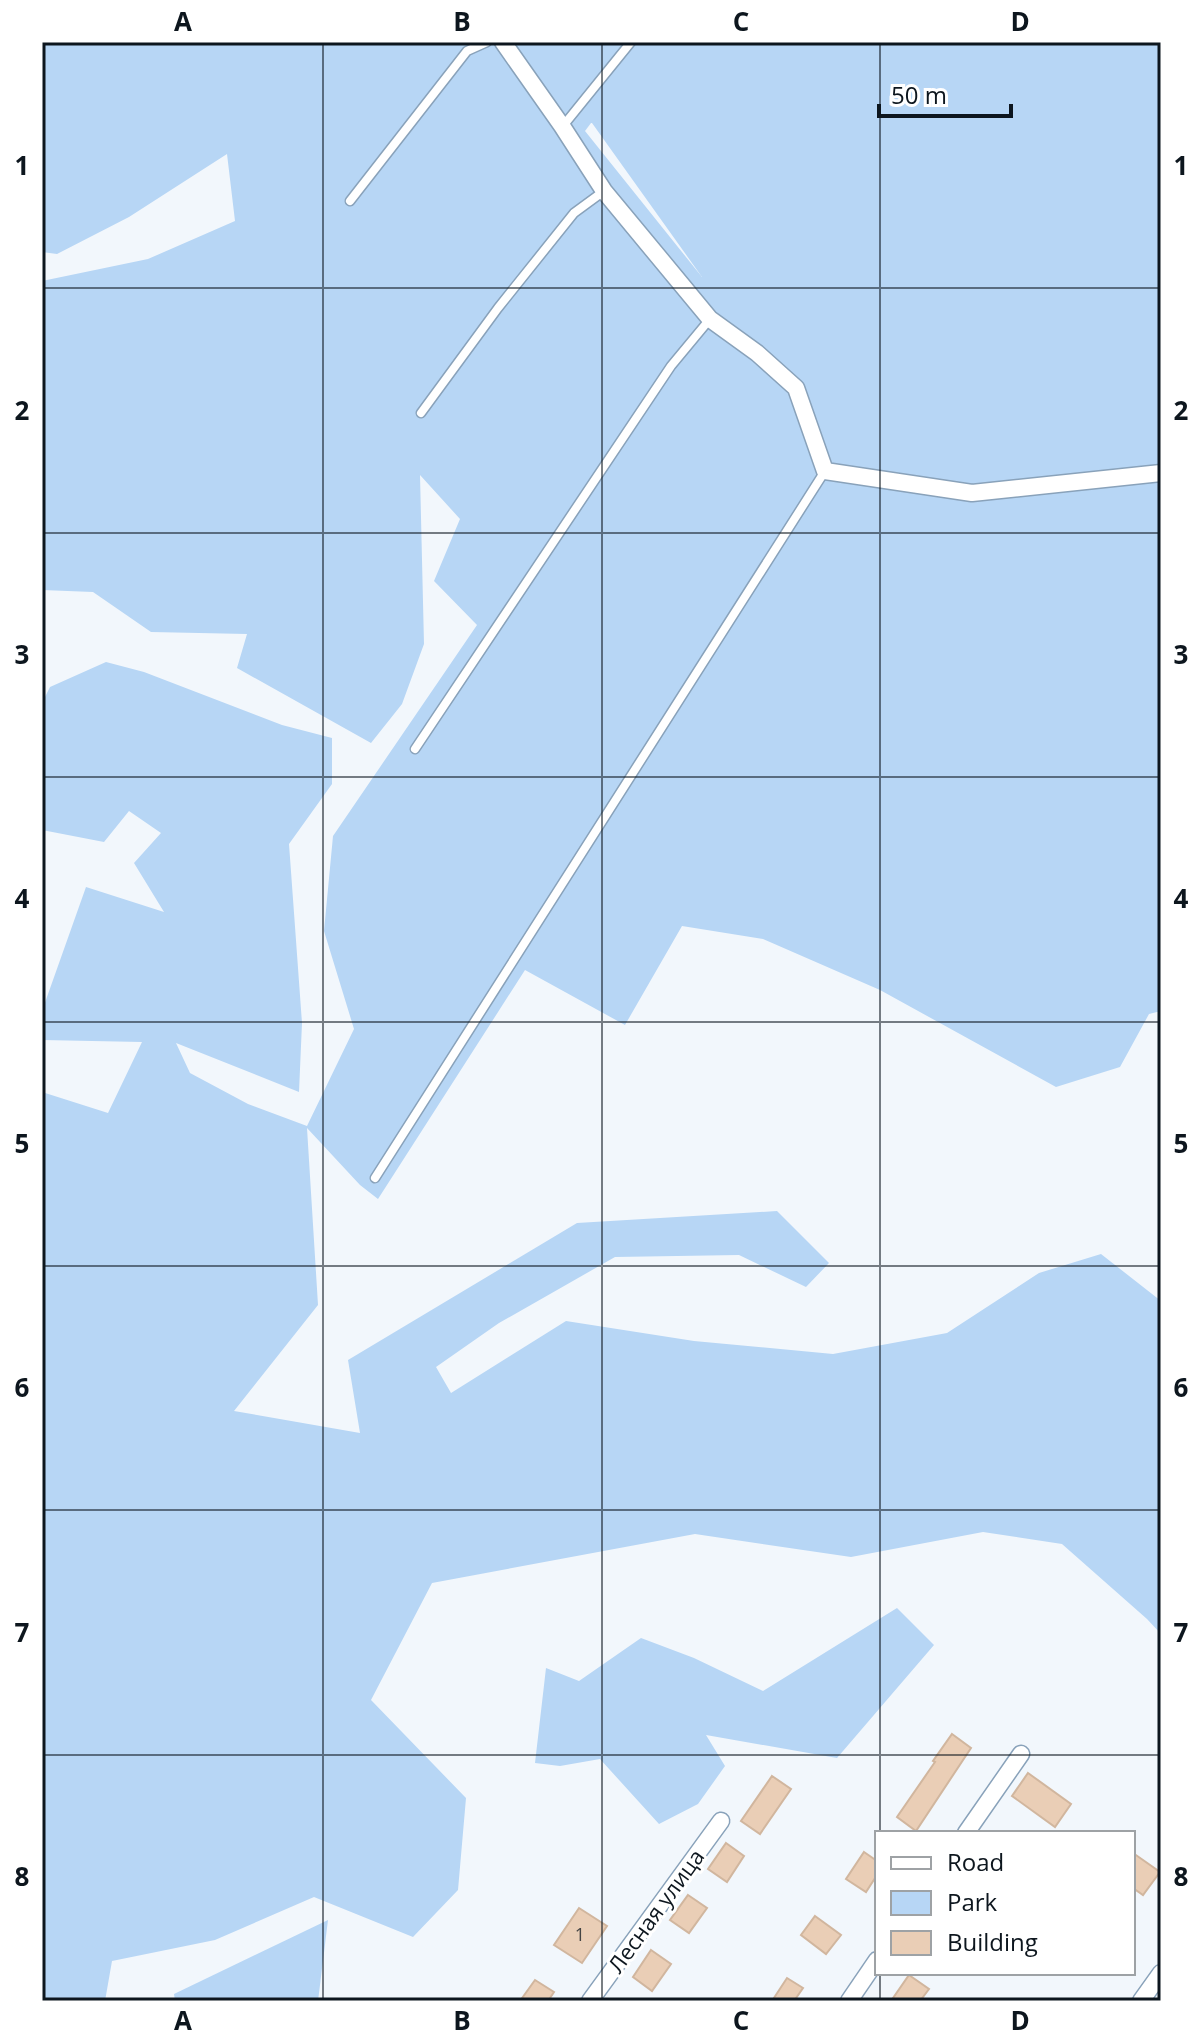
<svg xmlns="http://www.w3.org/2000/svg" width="1203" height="2043" font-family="'Open Sans',sans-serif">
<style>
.green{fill:#b7d6f5;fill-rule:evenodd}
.building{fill:#eaceb6;stroke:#d1b69e;stroke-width:2}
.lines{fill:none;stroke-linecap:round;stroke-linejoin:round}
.service-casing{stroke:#89a2ba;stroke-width:11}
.minor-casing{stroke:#89a2ba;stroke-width:19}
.service{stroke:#fff;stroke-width:8}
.minor{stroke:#fff;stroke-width:16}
.grid{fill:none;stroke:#0d161e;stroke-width:2;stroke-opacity:0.55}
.labels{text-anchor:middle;stroke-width:6;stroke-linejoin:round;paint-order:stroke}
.number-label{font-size:18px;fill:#444}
.street-label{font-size:22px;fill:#0d161e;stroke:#fff}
.neatline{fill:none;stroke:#0d161e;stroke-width:3}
.grid-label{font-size:26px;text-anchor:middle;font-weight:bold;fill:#0d161e}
</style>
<rect width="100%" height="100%" fill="#f2f7fc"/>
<g class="green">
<path d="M42,42h1119v969l-12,3 -29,53 -64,20 -176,-97 -117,-51 -81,-13 -57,99 -100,-55 -147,229 -18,-14 -53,-57 11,177 -84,106 126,22 -12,-73 229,-137 200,-12 52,52 -23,24 -67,-32 -124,2 -116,66 -63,44 15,26 115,-72 128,20 139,13 114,-21 92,-60 62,-19 60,47v333l-14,-15 -85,-75 -79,-12 -132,25 -156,-23 -263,49 -61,117 95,98 -8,92 -45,47 -99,-40 -99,43 -103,21 -7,40h-63v-909l66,21 34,-71 -100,-2v-29l44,-124 78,25 -30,-49 27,-30 -32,-22 -25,31 -62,-12v-127l8,-16 56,-25 38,10 138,53 50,13v46l-43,60 13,179 -3,69 -123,-49 14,30 58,31 59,22 47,-97 -30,-98 9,-95 144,-211 -43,-44 26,-62 -40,-44 4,169 -22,60 -31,39 -134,-75 10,-34 -96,-2 -58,-40 -51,-2v-309l106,-22 87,-38 -8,-67 -98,63 -72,37 -15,-2zM591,123h1l110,154 -117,-146z"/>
<path d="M897,1608l37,37 -97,113 -131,-23 19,31 -27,38 -39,20 -59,-65 -40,7 -25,-3 11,-95 33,13 62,-43 53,20 69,33z"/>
<path d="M328,1920l-10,81h-143l-1,-7z"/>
</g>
<g class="building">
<path d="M952,1734l19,14 -55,83 -19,-14 38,-55 -2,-1z"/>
<path d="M1028,1773l43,31 -16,23 -43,-31z"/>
<path d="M772,1776l19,13 -31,45 -19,-13z"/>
<path d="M726,1843l18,13 -17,26 -19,-13z"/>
<path d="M864,1852l13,9v14l-11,17 -20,-13z"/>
<path d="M1133,1853l27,19 -17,23 -10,-7z"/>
<path d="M688,1895l19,13 -18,25 -19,-13z"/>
<path d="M579,1908l28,18 -25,37 -28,-18z"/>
<path d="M815,1916l26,19 -15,19 -25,-19z"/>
<path d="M651,1950l20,14 -19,27 -19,-14z"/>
<path d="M909,1975l20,14 -9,12h-29z"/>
<path d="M787,1978l16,10 -9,13h-22z"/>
<path d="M535,1980l19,12 -6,9h-28z"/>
</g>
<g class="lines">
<g class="service-casing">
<g id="service">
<path d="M563,126l68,-84"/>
<path d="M350,201l117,-150 20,-9"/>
<path d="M421,413l77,-105 76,-95 30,-22"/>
<path d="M415,749l256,-383 39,-47"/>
<path d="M375,1178l450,-707"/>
</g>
</g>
<g class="minor-casing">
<g id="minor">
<path d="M503,42l59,84 42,65 106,128 47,34 39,35 29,83 147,22 189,-20"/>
<path d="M966,1833l55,-79"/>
<path d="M590,2001l131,-180"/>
<path d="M849,2001l28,-41"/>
<path d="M1141,2001l20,-28"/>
</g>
</g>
<use href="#service" class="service"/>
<use href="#minor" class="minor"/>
</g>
<path class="grid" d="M323,42v1959M602,42v1959M880,42v1791M42,288h1119M42,533h1119M42,777h1119M42,1022h1119M42,1266h1119M42,1510h1119M42,1755h1119M880,1973v28"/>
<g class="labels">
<g class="number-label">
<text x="580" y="1941">1</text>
</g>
<g class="street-label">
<text transform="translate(656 1911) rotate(-54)" y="8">Лесная улица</text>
</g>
</g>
<rect width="1203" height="2043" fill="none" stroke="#ffffff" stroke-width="88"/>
<rect x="875" y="1831" width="260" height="144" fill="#ffffff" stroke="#9ea2a5" stroke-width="2"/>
<rect x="891" y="1857" width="40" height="12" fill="#ffffff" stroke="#9ea2a5" stroke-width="2"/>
<text x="947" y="1871" font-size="24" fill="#0d161e">Road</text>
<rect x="891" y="1891" width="40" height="24" fill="#b7d6f5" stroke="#9ea2a5" stroke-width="2"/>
<text x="947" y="1911" font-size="24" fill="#0d161e">Park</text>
<rect x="891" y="1931" width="40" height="24" fill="#eaceb6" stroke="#9ea2a5" stroke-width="2"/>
<text x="947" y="1951" font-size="24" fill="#0d161e">Building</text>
<path d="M879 104v12h132v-12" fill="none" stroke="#0d161e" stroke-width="4"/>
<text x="891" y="104" font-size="24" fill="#0d161e" stroke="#ffffff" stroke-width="6" paint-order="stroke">50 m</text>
<rect x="44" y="44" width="1115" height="1955" class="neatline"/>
<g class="grid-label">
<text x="183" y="31">A</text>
<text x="462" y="31">B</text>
<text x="741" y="31">C</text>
<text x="1020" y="31">D</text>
<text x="22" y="175">1</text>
<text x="1181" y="175">1</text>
<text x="22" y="420">2</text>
<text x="1181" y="420">2</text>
<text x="22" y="664">3</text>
<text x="1181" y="664">3</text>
<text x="22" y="908">4</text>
<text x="1181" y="908">4</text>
<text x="22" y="1153">5</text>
<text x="1181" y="1153">5</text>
<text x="22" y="1397">6</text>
<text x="1181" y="1397">6</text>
<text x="22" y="1642">7</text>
<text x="1181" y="1642">7</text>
<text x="22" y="1886">8</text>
<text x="1181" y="1886">8</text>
<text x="183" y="2030">A</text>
<text x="462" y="2030">B</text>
<text x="741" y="2030">C</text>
<text x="1020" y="2030">D</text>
</g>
</svg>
